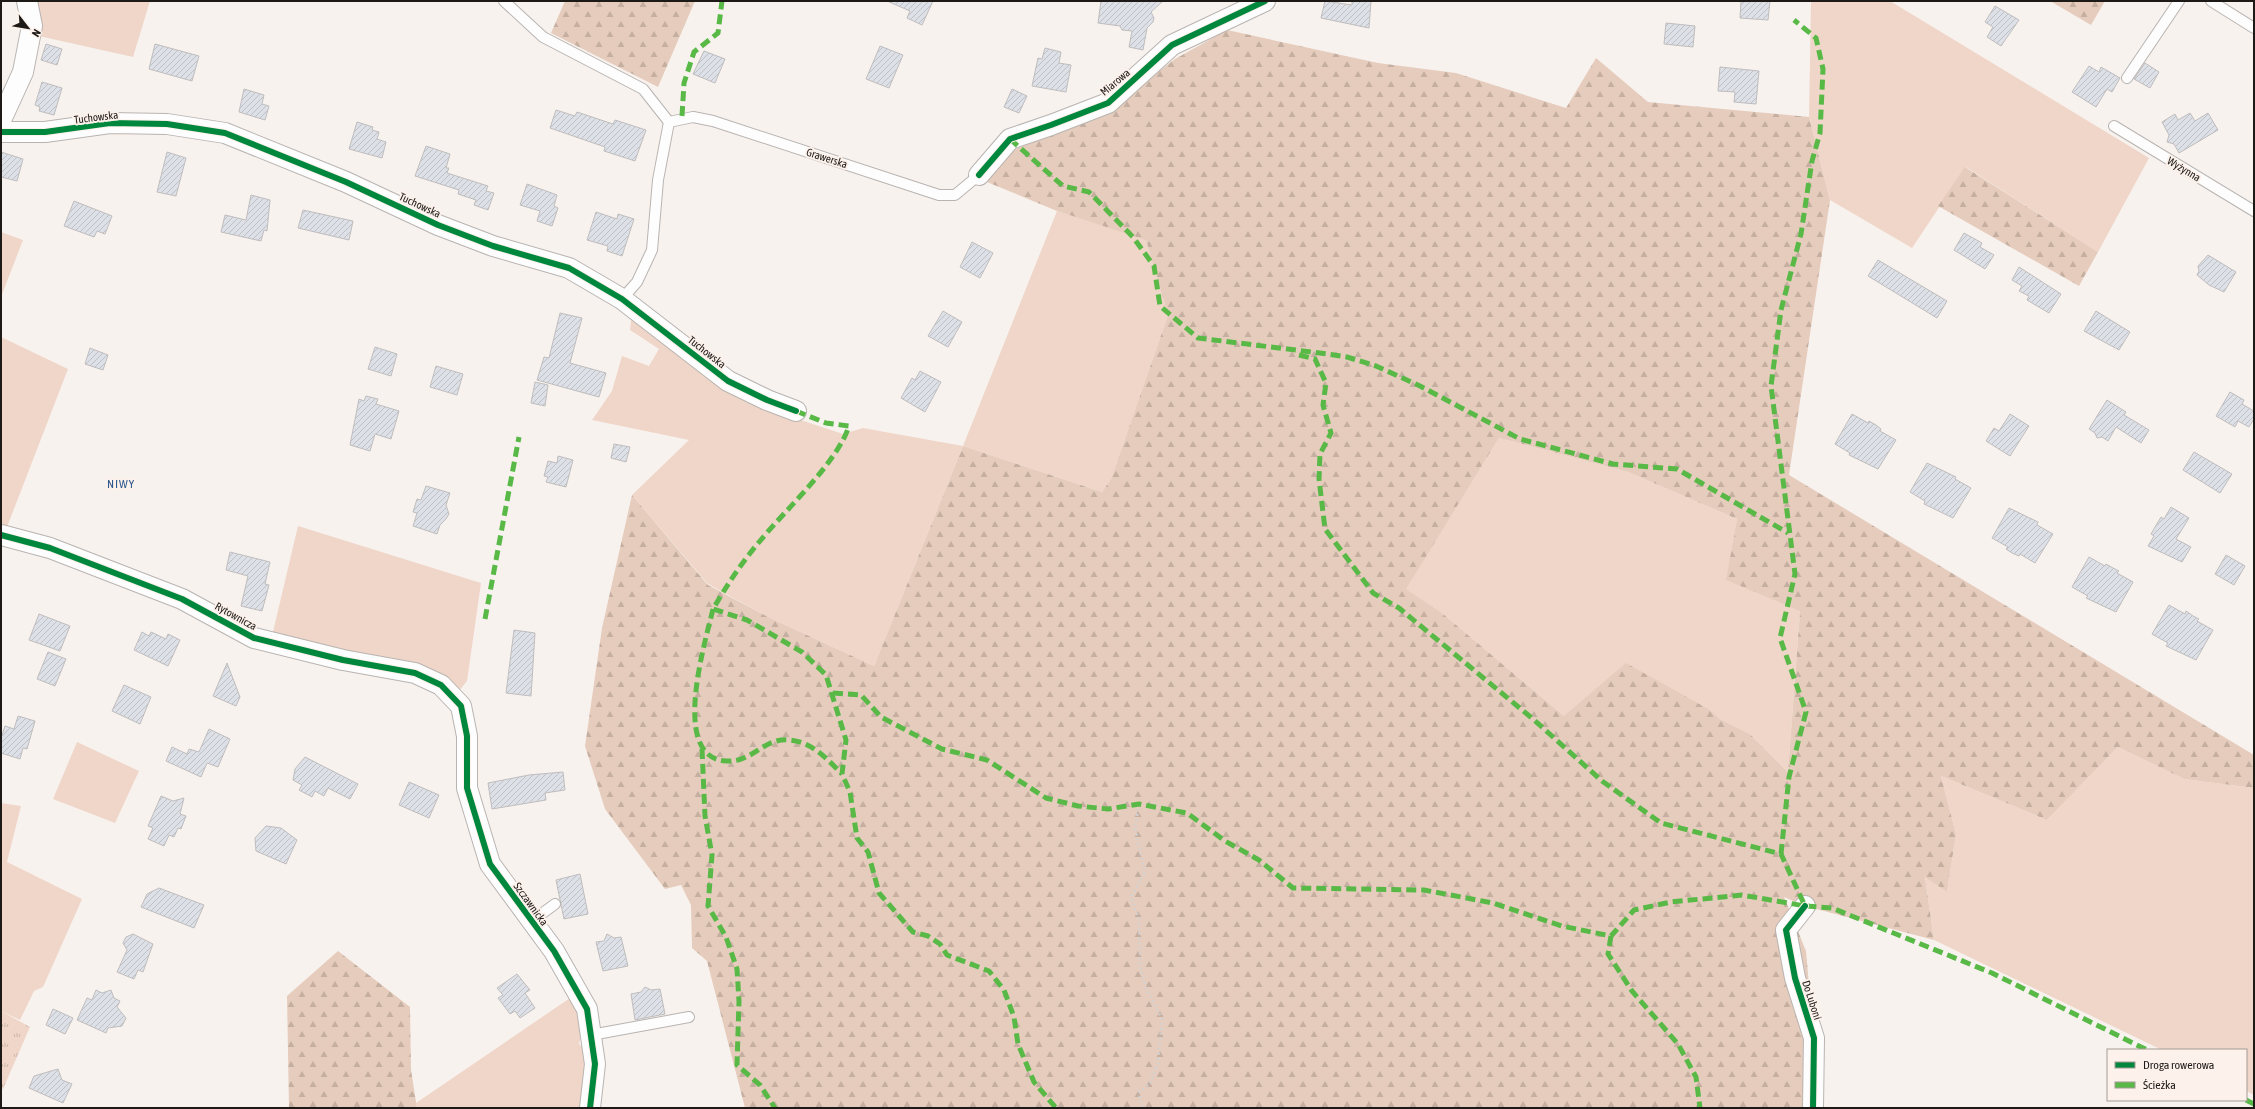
<svg xmlns="http://www.w3.org/2000/svg" width="2255" height="1109" font-family="'Asap Condensed',sans-serif">
<style>
.green{fill:#efd6c8}
.forest{fill:url(#forest-firs);fill-rule:evenodd}
.park{fill:url(#park-tufts)}
.building{fill:url(#building-hatch);stroke:#bfbdbd}
.lines{fill:none;stroke-linecap:round;stroke-linejoin:round}
.lane-casing{stroke:#b8b4b1;stroke-width:12}
.street-casing{stroke:#b8b4b1;stroke-width:22}
.path{stroke:#d3d1d1;stroke-width:2.5;stroke-dasharray:2 3;stroke-linecap:butt}
.lane{stroke:#fefdfd;stroke-width:10}
.street{stroke:#fefdfd;stroke-width:20}
.quiet{stroke:#58b947;stroke-width:5;stroke-dasharray:10 5;stroke-linecap:butt}
.cycleway-casing{stroke:#fcf1eb;stroke-width:8}
.cycleway{stroke:#00873e;stroke-width:6}
.labels{text-anchor:middle;stroke-width:4;stroke-linejoin:round;paint-order:stroke}
.street-label{font-size:11px;fill:#1d1917;stroke:#fcf1eb}
.neighbourhood-label{font-size:12px;letter-spacing:1px;fill:#2e588e;stroke:#fcf1eb}
</style>
<defs>
<pattern id="forest-firs" width="22" height="20" patternUnits="userSpaceOnUse"><rect width="22" height="20" fill="#e6ccbc"/><path d="M5 1l3.5 6h-7zM16 11l3.5 6h-7z" fill="#c5afa1"/></pattern>
<pattern id="park-tufts" width="24" height="20" patternUnits="userSpaceOnUse"><rect width="24" height="20" fill="#efd6c8"/><path d="M3 7l-1-3M5 7V3M7 7l1-3M15 17l-1-3M17 17v-4M19 17l1-3" fill="none" stroke="#ccb7ab"/></pattern>
<pattern id="building-hatch" width="6" height="6" patternUnits="userSpaceOnUse"><rect width="6" height="6" fill="#dde0e6"/><path d="M-1 1l2-2M0 6l6-6M5 7l2-2" fill="none" stroke="#bdc0c5"/></pattern>
</defs>
<rect width="100%" height="100%" fill="#f8f2ef"/>
<g class="green">
<path d="M38,1h112l-17,56 -94,-21z"/>
<path d="M1811,1h79l259,157 -51,94 -132,-85 -54,81 -82,-48 -21,-83z"/>
<path d="M1057,211l89,28 22,76 -57,164 -9,13 -139,-46 -89,220 -106,-49 -60,-33 -76,-89 57,-55 -97,-20 20,-29 10,-35 27,10 10,-17 -29,-19 2,-18 126,94 85,28 20,-6 100,18z"/>
<path d="M1,232l22,8 -22,57z"/>
<path d="M1,337l67,32 -61,158 -6,-3z"/>
<path d="M1499,438l129,34 109,47 -10,61 73,30 -12,162 -38,-38 -30,-15 -10,-9 -146,6 -122,-103 -37,-24z"/>
<path d="M298,526l183,57 -14,98 -9,11 -22,-20 -42,-14 -34,-3 -88,-19z"/>
<path d="M77,742l62,29 -24,52 -62,-24z"/>
<path d="M2118,747l66,32 70,9v307l-8,-4v-41h-84l-228,-110 -9,-64 22,16 9,-58 -15,-58 106,44z"/>
<path d="M1,803l20,3 -14,56 75,37 -39,88 -9,4 -14,29 -19,-9z"/>
<path d="M573,996l10,28 -4,20 11,11 -8,53h-165l-1,-5z"/>
</g>
<g class="forest">
<path d="M565,1h130l-37,86 -107,-54z"/>
<path d="M2050,1h55l-14,24z"/>
<path d="M1227,30l151,33 78,10 110,35 30,-50 52,44 161,15 21,83 -41,275 465,280v33l-70,-9 -66,-32 -71,73 -106,-44 15,58 -9,58 -22,-15 9,63 -129,-34 -21,-9 22,54 14,157h-1075l-38,-147 -15,-13 -1,-43 -10,-20 -16,4 -60,-80 -20,-63 17,-118 30,-133 76,90 60,32 106,49 89,-220 139,46 9,-13 57,-164 -22,-75 -89,-29 -70,-29 23,-30 47,-24 49,-16 69,-53zM1499,438l129,34 109,47 -11,61 74,31 -12,161 -38,-38 -30,-15 -10,-9 -84,-47 -62,53 -122,-103 -36,-24z"/>
<path d="M1965,167l133,85 -19,34 -141,-80z"/>
<path d="M338,951l72,56 1,63 6,38h-128l-2,-112z"/>
</g>
<path class="park" d="M1,1011l29,16 -27,62 -2,-1z"/>
<g class="building">
<path d="M887,1h46l-11,24 -15,-7 3,-7z"/>
<path d="M1101,1h62l-12,11 3,6 -1,4 -6,6 -4,22 -14,-3 3,-16 -10,-1 -2,-4 -22,-3z"/>
<path d="M1325,1l27,4v-4h19l-2,27 -48,-10z"/>
<path d="M1741,1h29l-2,19 -28,-2z"/>
<path d="M1995,6l24,14 -18,26 -14,-9 6,-10 -8,-5z"/>
<path d="M1666,23l29,3 -2,21 -29,-3z"/>
<path d="M46,44l16,5 -5,16 -16,-5z"/>
<path d="M155,44l44,12 -7,25 -43,-12z"/>
<path d="M880,46l23,9 -14,33 -23,-9z"/>
<path d="M1045,48l16,4 -2,11 12,2 -5,27 -34,-6 6,-28 4,1z"/>
<path d="M704,51l21,8 -10,24 -22,-9z"/>
<path d="M2145,63l14,9 -9,16 -16,-9z"/>
<path d="M2089,66l10,6 2,-5 19,11 -8,14 -5,-3 -11,18 -24,-15z"/>
<path d="M1720,67l39,4 -3,33 -22,-2 1,-10 -17,-1z"/>
<path d="M42,82l20,6 -8,27 -15,-4 1,-4 -5,-2z"/>
<path d="M244,89l20,6 -2,9 7,2 -4,14 -26,-8z"/>
<path d="M1012,89l15,7 -8,17 -15,-6z"/>
<path d="M556,110l19,6 2,-4 36,12 2,-4 31,10 -11,31 -31,-10 1,-4 -55,-19z"/>
<path d="M2190,113l5,8 13,-8 10,17 -39,23 -5,-9 -7,-2 2,-7 -7,-13 13,-8 3,6z"/>
<path d="M357,122l16,5 -1,3 7,2 -2,7 9,3 -4,16 -33,-9z"/>
<path d="M426,146l24,8 -4,14h3l-2,5 41,13 -2,5 8,2 -6,17 -14,-5 2,-5 -18,-6 1,-4 -44,-14z"/>
<path d="M1,152l22,7 -6,22 -16,-4z"/>
<path d="M167,152l19,6 -10,38 -19,-4z"/>
<path d="M527,184l30,11 -3,11 4,2 -6,18 -15,-5 3,-10 -20,-6z"/>
<path d="M251,195l19,5 -3,31 -3,-1 -3,11 -40,-9 4,-17 21,5z"/>
<path d="M74,201l38,15 -7,18 -8,-3 -3,6 -30,-11z"/>
<path d="M303,210l50,11 -4,19 -51,-12z"/>
<path d="M596,212l21,7 1,-5 16,5 -12,37 -15,-5 1,-5 -21,-6z"/>
<path d="M1964,233l18,10 -2,4 14,8 -9,14 -31,-19z"/>
<path d="M972,242l21,11 -13,25 -20,-11z"/>
<path d="M2208,255l28,17 -12,20 -15,-7 -12,-10 2,-4 -1,-5z"/>
<path d="M1878,260l69,41 -10,17 -69,-42z"/>
<path d="M2019,267l42,27 -12,19 -22,-13 2,-4 -10,-5 3,-5 -10,-6z"/>
<path d="M943,311l19,11 -14,25 -20,-11z"/>
<path d="M2096,311l34,21 -11,18 -35,-19z"/>
<path d="M560,313l22,5 -12,45 36,10 -7,24 -62,-17 7,-23 5,1z"/>
<path d="M375,347l22,7 -6,22 -23,-7z"/>
<path d="M90,348l18,7 -5,15 -18,-6z"/>
<path d="M436,366l27,8 -6,21 -27,-8z"/>
<path d="M920,371l21,11 -16,30 -24,-14 11,-20 3,2z"/>
<path d="M535,382l13,3 -3,21 -14,-3z"/>
<path d="M2230,392l14,8 -2,4 12,7v8l-5,8 -11,-6 -3,6 -19,-11z"/>
<path d="M366,396l12,3 -2,5 23,7 -8,28 -16,-5 -5,17 -20,-6 9,-46 5,2z"/>
<path d="M2107,400l19,12 -2,3 25,15 -8,13 -25,-16 -8,14 -6,-4 -5,1 -2,-5 -6,-4z"/>
<path d="M1852,414l16,9 1,-2 7,4 5,4 -1,2 16,9 -18,29 -29,-14 1,-2 -15,-9z"/>
<path d="M2010,414l19,12 -19,30 -24,-15 8,-13 5,3z"/>
<path d="M614,444l16,3 -4,15 -15,-4z"/>
<path d="M2194,452l38,22 -12,19 -37,-23z"/>
<path d="M558,456l15,4 -7,27 -20,-5 2,-5 -4,-1 4,-15 9,2z"/>
<path d="M1927,463l29,14 -1,2 16,9 -18,30 -29,-14 1,-3 -15,-9z"/>
<path d="M426,486l24,7 -4,12 3,9 -3,5 -6,6 -3,9 -24,-8 4,-13 -4,-1 4,-13 4,1z"/>
<path d="M2171,507l18,11 -13,21 15,8 -9,15 -34,-16 6,-10 -3,-2 10,-17 3,2z"/>
<path d="M2009,508l29,14 -1,3 16,9 -18,29 -15,-9 -1,2 -7,-3 -6,-4 2,-2 -16,-9z"/>
<path d="M230,552l40,10 -5,22 4,1 -7,26 -21,-5 7,-30 -22,-6z"/>
<path d="M2226,555l19,11 -11,19 -19,-11z"/>
<path d="M2089,557l16,9 1,-2 7,4 6,3 -2,2 16,9 -17,30 -30,-14 2,-2 -16,-9z"/>
<path d="M2169,605l16,9 1,-3 7,5 6,3 -2,2 16,9 -17,30 -30,-14 2,-3 -16,-9z"/>
<path d="M39,614l31,12 -10,25 -31,-11z"/>
<path d="M514,630l21,3 -4,63 -25,-3z"/>
<path d="M142,632l7,4 2,-4 15,7 2,-5 12,6 -12,26 -34,-16z"/>
<path d="M48,652l18,7 -11,27 -18,-7z"/>
<path d="M227,663l13,34 -4,9 -23,-10z"/>
<path d="M124,685l27,12 -11,27 -28,-13z"/>
<path d="M18,716l17,5 -8,28 -4,-1 -3,11 -19,-6v-15l4,-12 9,3z"/>
<path d="M209,729l21,10 -12,28 -11,-4 -6,14 -35,-16 6,-14 15,7 2,-5 10,3z"/>
<path d="M305,757l53,27 -8,15 -22,-11 -4,8 -9,-5 -3,6 -13,-7 3,-5 -9,-5 2,-11z"/>
<path d="M563,772l2,18 -20,3 1,7 -54,9 -4,-26 41,-8z"/>
<path d="M409,782l30,13 -10,23 -30,-13z"/>
<path d="M161,796l12,5 11,-3 -4,16 6,2 -5,13 -3,-1 -4,9 -5,-2 -5,11 -16,-7 5,-11 -5,-2z"/>
<path d="M266,826l15,2 16,12 -11,24 -30,-13 -1,-13z"/>
<path d="M580,874l8,40 -24,5 -8,-39z"/>
<path d="M159,888l45,17 -10,23 -53,-21 6,-13z"/>
<path d="M133,934l20,10 -10,28 -5,-2 -4,9 -17,-7 10,-22 -4,-7 3,-6z"/>
<path d="M607,934l7,4 7,-1 7,29 -25,5 -7,-29 8,-1z"/>
<path d="M517,974l13,16 -5,3 10,15 -15,10 -5,-7 -5,3 -12,-16 5,-3 -6,-7z"/>
<path d="M645,987l6,3 9,-1 5,25 -30,6 -4,-26 10,-2z"/>
<path d="M96,990l6,3 9,-3 3,8 6,3 -3,6 9,11 -4,8 -14,2 -2,5 -29,-13 10,-22 5,2z"/>
<path d="M53,1009l20,9 -8,16 -19,-9z"/>
<path d="M58,1069l4,11 10,4 -9,19 -34,-15 5,-12z"/>
</g>
<g class="lines">
<g class="lane-casing">
<g id="lane">
<path d="M504,1l39,36 100,52 26,33"/>
<path d="M2211,1l43,27"/>
<path d="M2127,78l52,-77"/>
<path d="M669,122l24,-5 20,4 226,74h16l24,-20"/>
<path d="M2114,126l140,85"/>
<path d="M622,299l15,-17 15,-32 6,-70 11,-58"/>
<path d="M532,921l23,-17"/>
<path d="M591,1035l98,-18"/>
</g>
</g>
<g class="street-casing">
<g id="street">
<path d="M1,120l22,-48 9,-46 -5,-25"/>
<path d="M1,132h44l65,-9 57,1 58,9 121,49 92,43 55,21 76,22 53,31 106,82 39,19 29,11"/>
<path d="M979,175l31,-36 41,-14 57,-22 64,-58 93,-44"/>
<path d="M1,535l49,13 132,51 72,39 89,22 72,13 26,12 20,21 6,30v52l23,76 64,87 33,58 8,55 -5,44"/>
<path d="M1805,906l-19,24 9,48 19,60 -1,70"/>
</g>
</g>
<path class="path" d="M1139,804l-4,24 10,44 -14,25 8,22 1,47 6,22 16,31 -4,45 -8,19 -11,9 3,16"/>
<use href="#lane" class="lane"/>
<use href="#street" class="street"/>
<g class="quiet">
<path d="M682,116l2,-33 10,-31 24,-19 4,-32"/>
<path d="M1010,139l53,47 26,6 44,45 21,29 6,40 38,32 130,16 19,3 29,9 44,20 100,53 93,25 64,5 111,64"/>
<path d="M1299,355l16,4 11,24 -3,22 8,28 -11,21 -1,25 6,50 48,64 26,15 134,111 69,62 59,42 120,31 24,52"/>
<path d="M796,411l30,12 23,3c-12,37 -63,83 -89,115 -18,21 -33,44 -47,68l34,11 55,32 24,23 20,65 -4,34 8,18 7,46 11,14 11,41 34,39 15,4 12,8 7,11 42,16 15,19 10,27 4,27 16,38 22,26"/>
<path d="M713,609c-7,31 -44,149 13,152 27,2 37,-24 64,-21 22,2 37,19 52,34"/>
<path d="M485,619l34,-182"/>
<path d="M833,693l28,2 20,22 61,32 45,11 59,38 32,8 30,3 31,-5 48,9 38,28 34,19 34,28 131,2 69,13 69,23 49,10 23,-26 37,-8 71,-7 63,11 27,2 160,65 155,77"/>
<path d="M702,749l3,67 7,39 -4,51 18,31 11,32 2,32 -2,64 23,20 15,23"/>
<path d="M1781,854l8,-77 17,-65 -26,-74 15,-64 -24,-188 10,-76 20,-76 11,-73 8,-28 3,-64 -7,-31 -22,-18"/>
<path d="M1611,936l-3,18 24,37 46,53 18,33 4,31"/>
<path d="M2246,1100l8,4"/>
</g>
<g class="cycleway-casing">
<g id="cycleway">
<path d="M1,132h44l65,-9 57,1 58,9 121,49 92,43 55,21 76,22 53,31 106,82 39,19 29,11"/>
<path d="M979,175l31,-36 41,-14 57,-22 64,-58 93,-44"/>
<path d="M1,535l49,13 132,51 72,39 89,22 72,13 26,12 20,21 6,30v52l23,76 64,87 33,58 8,55 -5,44"/>
<path d="M1805,906l-19,24 9,48 19,60 -1,70"/>
</g>
</g>
<use href="#cycleway" class="cycleway"/>
</g>
<g class="labels">
<g class="street-label">
<text transform="translate(1115 82) rotate(-40)" y="4">Miarowa</text>
<text transform="translate(96 117) rotate(-7)" y="4">Tuchowska</text>
<text transform="translate(827 158) rotate(18)" y="4">Grawerska</text>
<text transform="translate(2184 169) rotate(31)" y="4">Wyżynna</text>
<text transform="translate(420 205) rotate(25)" y="4">Tuchowska</text>
<text transform="translate(707 352) rotate(38)" y="4">Tuchowska</text>
<text transform="translate(236 616) rotate(29)" y="4">Rytownicza</text>
<text transform="translate(531 904) rotate(54)" y="4">Szczawnicka</text>
<text transform="translate(1812 1000) rotate(72)" y="4">Do Luboni</text>
</g>
<g class="neighbourhood-label">
<text x="121" y="488">NIWY</text>
</g>
</g>
<rect width="2255" height="1109" fill="none" stroke="#1d1917" stroke-width="4"/>
<rect x="2107" y="1049" width="140" height="52" fill="#fcf1eb" stroke="#a39b96"/>
<rect x="2115" y="1062" width="20" height="6" fill="#00873e" stroke="#a39b96"/>
<text x="2143" y="1069" font-size="12" fill="#1d1917">Droga rowerowa</text>
<rect x="2115" y="1082" width="20" height="6" fill="#58b947" stroke="#a39b96"/>
<text x="2143" y="1089" font-size="12" fill="#1d1917">Ścieżka</text>
<g transform="translate(28 28) rotate(121)" stroke="#fcf1eb" stroke-width="3" paint-order="stroke">
<path d="M0-3L7 15L0 10L-7 15Z" fill="#1d1917"/>
<text y="-6" font-size="11" font-weight="bold" text-anchor="middle" fill="#1d1917">N</text>
</g>
</svg>
